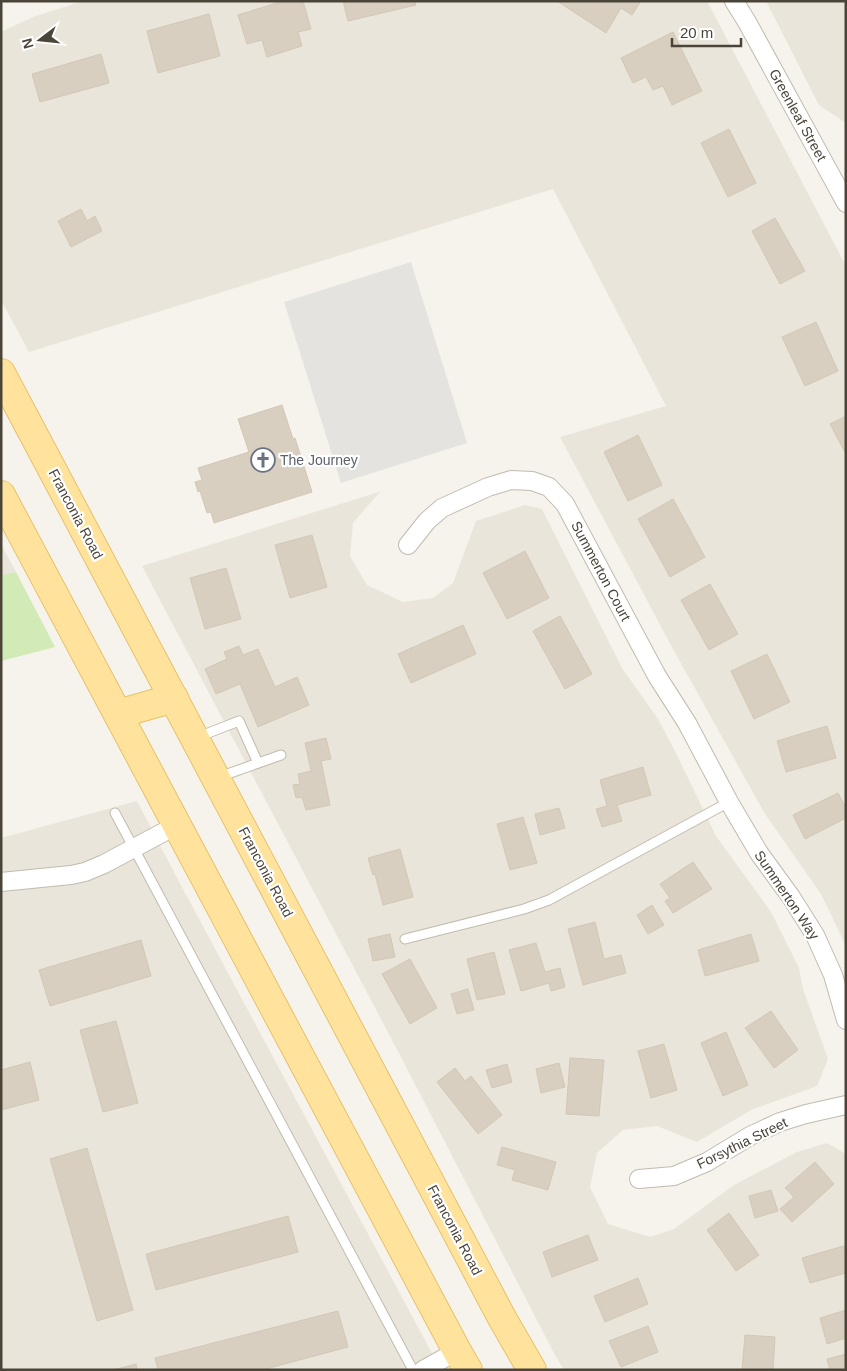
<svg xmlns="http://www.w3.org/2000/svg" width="847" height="1371" font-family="Arial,sans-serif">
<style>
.residential{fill:#eae5da}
.green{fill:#d2eab5}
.parking{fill:#e5e3e0}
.building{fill:#d8cfc1;stroke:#d3c7b4}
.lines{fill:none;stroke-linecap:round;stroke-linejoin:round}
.service-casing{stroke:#c2bbae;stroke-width:11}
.minor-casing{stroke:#c2bbae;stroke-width:20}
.primary-casing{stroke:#e6c16a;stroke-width:30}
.service{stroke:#fff;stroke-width:9}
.minor{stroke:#fff;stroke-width:18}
.primary{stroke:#ffe39c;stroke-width:28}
.labels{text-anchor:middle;stroke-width:4.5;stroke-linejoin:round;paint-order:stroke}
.street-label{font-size:14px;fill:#4b4439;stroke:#fff}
.worship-label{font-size:14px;fill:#5b616d;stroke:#fff;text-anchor:start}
</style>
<rect width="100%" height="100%" fill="#f6f3ec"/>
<g class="residential">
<path d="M83,1h624l139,265v680l-25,-52 -56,-80 -92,-165 -113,-212 106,-31 -113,-217 -524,163 -28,-52v-268l32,-15z"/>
<path d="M766,1h80v122l-27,-18z"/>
<path d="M382,491l-4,3 -25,29 -3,33 17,29 36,17 30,-4 20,-15 23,-62 49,-16 17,4 80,159 36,51 17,32 41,85 55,76 28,56 4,21 25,70 -11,27 -66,24 -54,32 -40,-16 -34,4 -26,23 -7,34 18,37 42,13 24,-8 60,-44 63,-33 30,-9 19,11v216h-282l-9,-15 -154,-298 -259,-491z"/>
<path d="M1,544l15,28 -15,3z"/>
<path d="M137,801l39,75 265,494h-440v-532z"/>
</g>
<path class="green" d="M16,572l39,75 -54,14v-86z"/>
<path class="parking" d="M411,262l56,181 -126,40 -57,-181z"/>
<g class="building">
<path d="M283,1h20l8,28 -13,3 4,14 -35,11 -5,-17 -15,4 -9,-29z"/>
<path d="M343,1h72l1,4 -68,16z"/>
<path d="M557,1h84l-9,14 -11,-7 -15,25z"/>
<path d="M209,14l11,42 -62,17 -11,-42z"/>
<path d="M673,32l29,59 -30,14 -9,-19 -10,4 -7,-13 -13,6 -12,-25z"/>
<path d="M101,54l8,29 -69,19 -8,-28z"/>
<path d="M729,129l27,54 -28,14 -27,-54z"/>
<path d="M81,209l6,12 8,-5 7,15 -31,16 -13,-26z"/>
<path d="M775,218l30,53 -25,13 -28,-53z"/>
<path d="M816,322l22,49 -33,15 -23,-49z"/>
<path d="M282,405l11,34 2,-1 17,54 -98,31 -3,-11 -4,1 -7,-22 -2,1 -3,-10 7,-2 -4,-12 51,-16 -11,-33z"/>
<path d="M846,416v38l-16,-30z"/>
<path d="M638,435l24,50 -34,16 -24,-49z"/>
<path d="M673,499l32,58 -35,20 -32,-58z"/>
<path d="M312,535l15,52 -37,11 -15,-53z"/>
<path d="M525,551l24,47 -42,21 -24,-46z"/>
<path d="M226,568l15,51 -36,10 -15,-51z"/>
<path d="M710,584l28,50 -29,16 -28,-50z"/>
<path d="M560,616l32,58 -27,15 -32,-58z"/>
<path d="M463,625l13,29 -65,29 -13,-29z"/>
<path d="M239,646l4,9 15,-6 17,38 22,-10 12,28 -51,22 -18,-43 -24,10 -11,-25 22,-10 -3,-7z"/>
<path d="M767,654l23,48 -36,17 -23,-48z"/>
<path d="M827,726l9,32 -50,14 -9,-31z"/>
<path d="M326,738l5,21 -10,2 9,44 -24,5 -4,-13 -6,1 -3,-13 7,-1 -2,-10 13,-3 -6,-28z"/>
<path d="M643,767l8,28 -34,10 5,16 -20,6 -6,-18 11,-3 -7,-26z"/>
<path d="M838,793l8,15v10l-41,21 -12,-24z"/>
<path d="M559,808l6,20 -25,7 -5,-21z"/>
<path d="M523,817l14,46 -27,7 -13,-46z"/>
<path d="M400,849l13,48 -30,8 -8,-31 -2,1 -5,-17z"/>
<path d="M693,862l19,27 -39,24 -8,-12 5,-3 -10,-14z"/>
<path d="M652,905l12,20 -16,9 -11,-19z"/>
<path d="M595,922l9,37 17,-4 5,18 -43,12 -15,-56z"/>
<path d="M390,934l5,23 -22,4 -5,-22z"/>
<path d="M751,934l8,27 -54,15 -7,-26z"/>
<path d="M141,940l10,36 -101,30 -11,-36z"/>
<path d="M536,943l9,29 15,-4 5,19 -14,4 -2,-8 -28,8 -12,-41z"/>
<path d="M494,952l11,42 -28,6 -10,-41z"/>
<path d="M410,959l27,49 -27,16 -28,-50z"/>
<path d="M468,989l6,21 -17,4 -6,-20z"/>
<path d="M771,1011l27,39 -24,18 -29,-40z"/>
<path d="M116,1021l22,82 -35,9 -23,-82z"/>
<path d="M726,1032l22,53 -25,11 -22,-53z"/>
<path d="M664,1044l13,46 -26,8 -13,-47z"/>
<path d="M570,1058l34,2 -5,56 -33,-2z"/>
<path d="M30,1062l9,38 -38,10v-40z"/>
<path d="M559,1063l6,24 -24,6 -5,-24z"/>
<path d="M507,1064l5,18 -20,6 -6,-18z"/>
<path d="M455,1068l10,13 6,-5 31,39 -24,19 -41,-52z"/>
<path d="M502,1147l54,15 -8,28 -36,-10 3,-10 -18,-5z"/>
<path d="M87,1148l46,162 -36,11 -47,-162z"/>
<path d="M815,1162l19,22 -42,38 -12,-13 14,-12 -9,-9z"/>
<path d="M771,1190l7,21 -23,7 -6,-22z"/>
<path d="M729,1213l30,42 -23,16 -29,-41z"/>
<path d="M288,1216l10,36 -142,38 -10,-36z"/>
<path d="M588,1235l10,25 -46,17 -9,-25z"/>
<path d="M844,1246l2,8v19l-36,10 -8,-25z"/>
<path d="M638,1278l10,26 -43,18 -11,-26z"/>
<path d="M846,1310v28l-19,6 -7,-26z"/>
<path d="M338,1311l10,36 -86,23h-104l-3,-12z"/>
<path d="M648,1326l10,26 -37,15 -12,-26z"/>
<path d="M745,1335l30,2 -2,33h-31z"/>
<path d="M846,1354v16h-16l-3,-11z"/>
<path d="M136,1364l1,6h-24z"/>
</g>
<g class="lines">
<g class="service-casing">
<g id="service">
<path d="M198,737l41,-16 19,42"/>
<path d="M219,777l62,-22"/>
<path d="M115,813l298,557"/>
<path d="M405,939l119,-30 25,-9 180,-98"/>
</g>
</g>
<g class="minor-casing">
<g id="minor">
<path d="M734,1l13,21 99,181"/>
<path d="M408,545l19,-24 15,-13 46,-21 23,-7 21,1 17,6 16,17 92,172 30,47 42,79 30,51 32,44 24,38 18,40 13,45"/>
<path d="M1,882l70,-7 14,-3 19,-8 73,-39"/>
<path d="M639,1179l35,-3 33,-14 43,-26 30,-14 26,-8 40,-9"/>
<path d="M423,1370l34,-19"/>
</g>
</g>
<g class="primary-casing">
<g id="primary">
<path d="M1,373l501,945 30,52"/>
<path d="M1,495l456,856 11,19"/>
<path d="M118,714l56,-16"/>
</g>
</g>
<use href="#service" class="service"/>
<use href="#minor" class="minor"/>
<use href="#primary" class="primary"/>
</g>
<defs>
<g id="church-ring" transform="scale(1.25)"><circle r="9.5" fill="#fff" stroke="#6b7280" stroke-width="1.5"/><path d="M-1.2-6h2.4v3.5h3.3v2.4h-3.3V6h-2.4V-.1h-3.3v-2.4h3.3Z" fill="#6b7280"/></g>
</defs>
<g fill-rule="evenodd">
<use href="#church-ring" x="263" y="460"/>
</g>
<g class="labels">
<g class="street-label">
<text transform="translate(798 115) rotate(61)" y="5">Greenleaf Street</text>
<text transform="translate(76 514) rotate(62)" y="5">Franconia Road</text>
<text transform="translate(601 571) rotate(62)" y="5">Summerton Court</text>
<text transform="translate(266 872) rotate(62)" y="5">Franconia Road</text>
<text transform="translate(787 895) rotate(56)" y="5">Summerton Way</text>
<text transform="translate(742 1143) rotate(-26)" y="5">Forsythia Street</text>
<text transform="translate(455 1230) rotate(62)" y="5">Franconia Road</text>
</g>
<g class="worship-label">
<text x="280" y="465">The Journey</text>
</g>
</g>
<rect width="847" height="1371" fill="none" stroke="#4b4439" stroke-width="5"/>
<g transform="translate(40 40) rotate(254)" stroke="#ffffff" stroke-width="4" paint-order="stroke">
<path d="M0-4L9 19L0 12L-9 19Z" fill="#4b4439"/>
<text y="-8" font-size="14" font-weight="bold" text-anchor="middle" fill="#4b4439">N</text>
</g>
<path d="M672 38v8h69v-8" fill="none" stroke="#4b4439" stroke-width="2.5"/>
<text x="680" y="38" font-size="15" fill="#4b4439" stroke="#ffffff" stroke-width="4" paint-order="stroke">20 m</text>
</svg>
